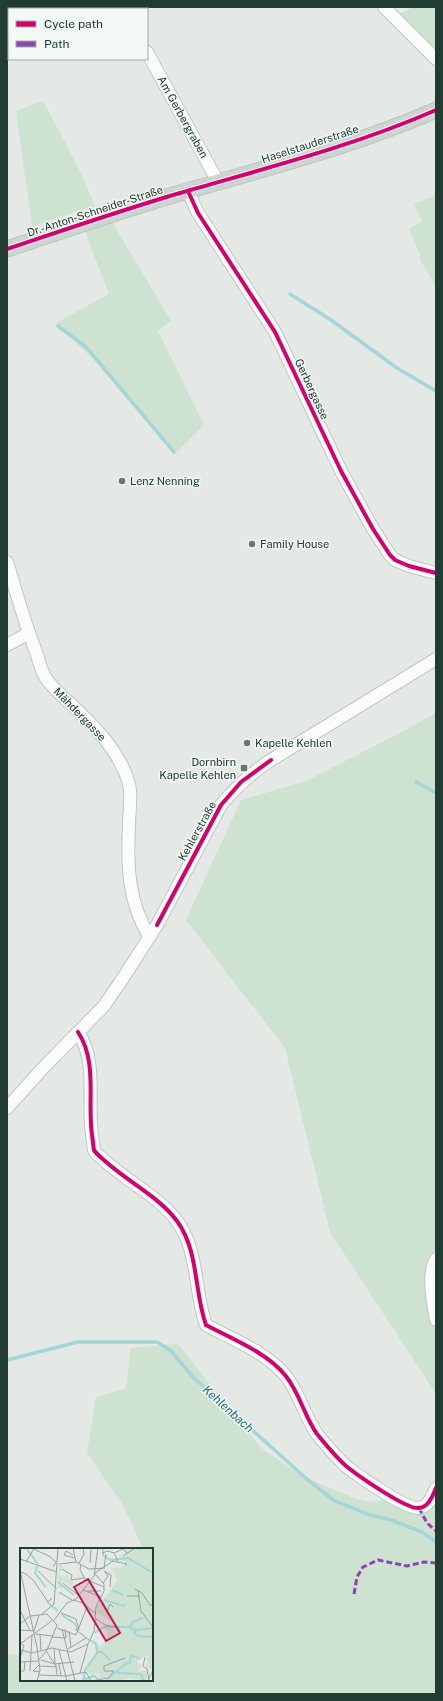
<svg xmlns="http://www.w3.org/2000/svg" width="443" height="1701" font-family="'Public Sans',sans-serif">
<style>
.green{fill:#cde2d1}
.lines{fill:none;stroke-linecap:round;stroke-linejoin:round}
.stream{stroke:#a4d5d7;stroke-width:3.5}
.minor-casing{stroke:#c1c6c3;stroke-width:14}
.major-casing{stroke:#bcc5c2;stroke-width:17}
.minor{stroke:#fbfcfb;stroke-width:12}
.major{stroke:#cdd5d2;stroke-width:15}
.quiet{stroke:#8e44ad;stroke-width:3;stroke-dasharray:6 3;stroke-linecap:butt}
.cycleway-casing{stroke:#f2f8f4;stroke-width:6}
.cycleway{stroke:#d6006c;stroke-width:4}
.poi-dot{fill:#657972;stroke:#f2f8f4;stroke-width:1.5}
.labels{text-anchor:middle;stroke-width:3;stroke-linejoin:round;paint-order:stroke}
.street-label{font-size:11px;fill:#213c33;stroke:#f2f8f4}
.poi-label{font-size:11px;fill:#213c33;stroke:#f2f8f4;text-anchor:start}
.water-label{font-size:12px;font-style:italic;fill:#1b7078;stroke:#f2f8f4}
.inset-river{fill:none;stroke:#a4d5d7;stroke-width:2}
.inset-road{fill:none;stroke:#96a49e;stroke-width:1}
.view{fill:#c2185b;fill-opacity:0.15;stroke:#c2185b;stroke-width:2}
.inset-edge{fill:none;stroke:#213c33;stroke-width:2}
</style>
<rect width="100%" height="100%" fill="#e4e9e6"/>
<g class="green">
<path d="M413,7h23v42l-36,-35z"/>
<path d="M43,101l34,64 18,41 -63,20 -16,-115z"/>
<path d="M436,195v91l-16,-26v-6l-11,-25 13,-8 -8,-17z"/>
<path d="M112,222l59,99 -13,10 46,94 -30,30 -80,-95 -38,-37 53,-29 -25,-65z"/>
<path d="M436,713v681l-106,-162 -45,-184 -99,-128 55,-120 65,-19 96,-49z"/>
<path d="M178,1344l83,104 43,29 47,20 18,5 19,-3 28,16 15,-4 5,-12v195h-429v-40l14,2v24h131v-131h-9l-20,-44 -36,-52 9,-56 30,-9 5,-40z"/>
</g>
<g class="lines">
<g class="stream">
<path d="M290,294l41,26 66,48 39,23"/>
<path d="M58,326l29,22 87,104"/>
<path d="M416,782l20,11"/>
<path d="M7,1360l71,-18h79l13,8 24,28 114,102 27,21 35,14 21,5 31,12 14,10"/>
</g>
<g class="minor-casing">
<g id="minor">
<path d="M125,7l1,2"/>
<path d="M384,7l52,52"/>
<path d="M147,52l71,130"/>
<path d="M188,191l10,22 77,119 66,139 32,58 17,26 5,5 14,6 27,7"/>
<path d="M7,562c9,29 17,59 28,87 3,8 5,18 9,26 6,11 17,20 27,29 23,22 49,47 58,80 3,13 0,29 0,42 -2,38 -1,78 21,111"/>
<path d="M7,645l22,-12"/>
<path d="M78,1032c20,30 9,70 14,103 1,5 1,11 2,15 2,4 8,8 11,11 23,21 53,35 72,60 22,30 17,71 29,104 26,14 60,27 79,50 15,18 19,41 32,59 9,11 19,23 29,32 11,9 61,44 73,42 10,-1 14,-13 17,-20"/>
<path d="M7,1108l37,-41 60,-61 21,-31 32,-50 64,-120c15,-18 30,-32 50,-45l165,-101"/>
<path d="M436,1259c-9,15 -3,44 0,61"/>
</g>
</g>
<g class="major-casing">
<path id="major" d="M7,249c57,-19 115,-39 173,-56 86,-25 174,-47 256,-83"/>
</g>
<use href="#minor" class="minor"/>
<use href="#major" class="major"/>
<g class="quiet">
<path d="M419,1508l8,15 9,8"/>
<path d="M354,1594l3,-17 6,-10 15,-7 29,6 17,-4 12,1"/>
</g>
<g class="cycleway-casing">
<g id="cycleway">
<path d="M188,191l10,22 77,119 66,139 32,58 17,26 5,5 14,6 27,7"/>
<path d="M7,249c57,-19 115,-39 173,-56 86,-25 174,-47 256,-83"/>
<path d="M157,925l64,-120 20,-23 30,-22"/>
<path d="M78,1032c20,30 9,70 14,103 1,5 1,11 2,15 2,4 8,8 11,11 23,21 53,35 72,60 22,30 17,71 29,104 26,14 60,27 79,50 15,18 19,41 32,59 9,11 19,23 29,32 11,9 61,44 73,42 10,-1 14,-13 17,-20"/>
</g>
</g>
<use href="#cycleway" class="cycleway"/>
</g>
<g class="poi-dot">
<circle cx="122" cy="481" r="4"/>
<circle cx="252" cy="544" r="4"/>
<circle cx="247" cy="743" r="4"/>
<rect x="240" y="764" width="8" height="8" rx="2"/>
</g>
<g class="labels">
<g class="street-label">
<text transform="translate(183 117) rotate(61)" y="4">Am Gerbergraben</text>
<text transform="translate(310 144) rotate(-18)" y="4">Haselstauderstraße</text>
<text transform="translate(95 211) rotate(-18)" y="4">Dr.-Anton-Schneider-Straße</text>
<text transform="translate(312 389) rotate(65)" y="4">Gerbergasse</text>
<text transform="translate(80 714) rotate(46)" y="4">Mähdergasse</text>
<text transform="translate(197 831) rotate(-61)" y="4">Kehlerstraße</text>
</g>
<g class="poi-label">
<text x="130" y="485">Lenz Nenning</text>
<text x="260" y="548">Family House</text>
<text x="255" y="747">Kapelle Kehlen</text>
<text x="236" y="766" text-anchor="end">Dornbirn<tspan x="236" dy="13">Kapelle Kehlen</tspan></text>
</g>
<g class="water-label">
<text transform="translate(228 1409) rotate(42)" y="4">Kehlenbach</text>
</g>
</g>
<g transform="translate(20 1548)">
<rect width="133" height="133" fill="#e4e9e6"/>
<path d="M104,0h29l-1,121 -5,-1 -1,-3 2,-3 -3,-3 4,-2 -4,-1 -8,5 4,4 -3,7 11,-2 -3,11 -17,-3 -6,3h-17l3,-4 -10,2 -2,-2 2,1 1,-4 -5,-1 -3,3 -7,-7 11,-17v-6l-7,-6 6,1 5,6 7,-8 1,-5 -4,-6 12,-1v-3l-19,-11v-5l20,-27 -3,-10 -4,-3 12,-1 3,-3 -1,-2h4l-9,-2 1,-4 6,-1zM39,17l4,1 -4,9 4,3 3,-3 3,1 -2,3 6,3 1,6 -11,-8 -3,4 3,2 -1,3 -4,-2z" fill="#cde2d1"/>
<path class="inset-river" d="M6,0l12,16M83,0v7l7,5 18,-2 25,15M17,18l-2,7 11,14M38,34l16,13M92,42l11,5M68,43h13M84,52l19,6 3,-2M27,54l11,9M42,67l13,9 3,6M110,79l3,-5 10,-4M116,82l16,-2M74,85l10,-6h25l7,3 -2,3 4,3 14,1M78,104h4l8,8M97,125l24,1 3,7M64,128l2,3 8,-3 4,3M63,133l2,-11 12,-17 -1,-9 -6,-4M86,133l19,-17 5,-1 1,-7 9,2"/>
<path class="inset-road" d="M11,0l18,8 8,7 -3,41 -12,10M53,0l3,14 13,7 16,-1M82,5l6,-2 6,2 4,8M94,5l9,-4 4,4M53,7l-7,-4 -2,4 10,3M103,8l12,-8M0,11l37,13M6,14l7,-12M59,15l5,-9 -1,-6M70,15l1,-15M39,16l17,-2M61,16l-1,6 5,9 19,8M33,19l4,-6 1,-13M84,20l2,-14M42,21l10,6 -1,5 13,-2M0,22l17,77 3,23 -3,11M18,23l19,18M84,23l7,4 -1,12M1,24l5,2 8,7 14,21 4,-4M75,25l18,-12 14,3 -2,2M43,35l15,12M83,35l5,-7 -3,-4M115,41l7,4 8,12h3M63,42l18,7M118,43l3,20 12,16M39,44l13,8M107,48h13M53,52l10,3 13,11M0,62l10,21M41,65l15,6 3,11M11,68l16,-2 10,11 -10,25 -9,11M76,71l9,6 11,2 -9,-15 3,-8 3,3M34,72l13,-17 9,-4 18,-23 4,-28M0,76l10,-8M37,80l19,7 11,-28M42,81l13,52M55,81l14,11M0,82l14,1 5,-16M49,83l2,16M16,86l16,2M20,86l1,17M32,89l14,1 -1,-9M0,96l33,-24M34,100l1,15M48,101l18,-11M0,102l12,3 20,-5 19,4 17,-8 6,-13 2,-24 8,-16v-7l-9,-10M39,102l8,31M26,103l10,15 1,9M125,109l-2,9 4,3 2,11M0,110l4,-12 -3,-3M21,112l14,4 19,-2M0,114l18,-1M39,116l2,12M19,117l-6,6 7,1M20,118l17,1M0,123h4l1,-9M10,123l2,-36M60,125l8,-29M19,127l27,1 20,-4 5,9M71,133l17,-3 6,-7h-10v-5l21,-8M128,133l5,-11"/>
<path class="view" d="M68,31l32,54 -14,8 -32,-54z"/>
<rect width="133" height="133" class="inset-edge"/>
</g>
<rect width="443" height="1701" fill="none" stroke="#213c33" stroke-width="16"/>
<rect x="8" y="8" width="140" height="52" fill="#f2f8f4" stroke="#9eada7"/>
<rect x="16" y="21" width="20" height="6" fill="#d6006c" stroke="#9eada7"/>
<text x="44" y="28" font-size="12" fill="#213c33">Cycle path</text>
<rect x="16" y="41" width="20" height="6" fill="#8e44ad" stroke="#9eada7"/>
<text x="44" y="48" font-size="12" fill="#213c33">Path</text>
</svg>
